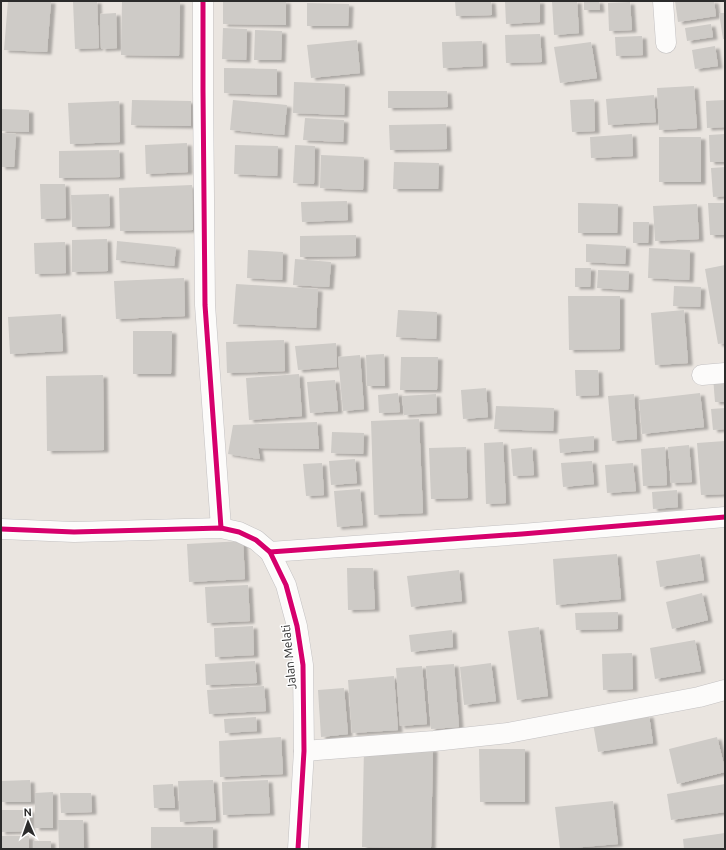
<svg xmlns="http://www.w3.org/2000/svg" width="726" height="850" font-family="Ubuntu,sans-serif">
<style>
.building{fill:#cecbc7;filter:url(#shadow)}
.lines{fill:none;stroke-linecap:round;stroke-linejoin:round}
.minor-casing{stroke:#c3c1c2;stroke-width:21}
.minor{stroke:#fcfbfa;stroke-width:20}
.cycleway-casing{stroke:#fff;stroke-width:8}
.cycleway{stroke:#d6006c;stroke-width:5}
.labels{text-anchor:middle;stroke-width:3;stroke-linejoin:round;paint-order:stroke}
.street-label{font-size:12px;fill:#2b2b2b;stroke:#fff}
</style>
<defs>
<filter id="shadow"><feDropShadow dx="4.5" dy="2.5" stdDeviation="1" flood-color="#0004"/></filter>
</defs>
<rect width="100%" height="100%" fill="#eae5e0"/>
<g class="building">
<path d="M8,1h43l-4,51 -43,-2z"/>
<path d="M73,1h24l2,47 -24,1z"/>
<path d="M122,1l58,1 -1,54 -58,-1z"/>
<path d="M223,1h63v24l-63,-1z"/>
<path d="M455,1h36l1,14 -36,1z"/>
<path d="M505,1h35v21l-34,2z"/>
<path d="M552,1h25l2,32 -25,2z"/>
<path d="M584,1h15l1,9h-16z"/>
<path d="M675,1h39l2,15 -38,6z"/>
<path d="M630,2l2,28 -23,1 -1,-28z"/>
<path d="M307,3l42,1 -1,22h-41z"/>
<path d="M116,13l1,35 -16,1 -1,-35z"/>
<path d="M719,13h6v26h-2z"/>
<path d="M711,24l2,13 -26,4 -2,-13z"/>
<path d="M223,28l24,1 -1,31 -24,-1z"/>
<path d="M255,30l27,1 -1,29h-27z"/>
<path d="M540,34l2,28 -36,1 -1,-28z"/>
<path d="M642,36l1,19 -27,1 -1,-19z"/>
<path d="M357,40l3,33 -49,5 -4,-33z"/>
<path d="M482,41l1,25 -40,2 -1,-26z"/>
<path d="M591,42l6,36 -37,5 -6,-36z"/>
<path d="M715,46l3,20 -23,3 -3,-19z"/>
<path d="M224,68l53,1v26l-53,-2z"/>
<path d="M294,82l51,2 -1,31 -51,-2z"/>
<path d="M694,86l3,42 -38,2 -2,-42z"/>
<path d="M388,91h59l1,16 -60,1z"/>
<path d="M654,95l2,27 -48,3 -2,-26z"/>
<path d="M594,99l1,32 -23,1 -2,-32z"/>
<path d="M132,100l59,1v25l-60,-1z"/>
<path d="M233,100l54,5 -3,30 -54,-5z"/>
<path d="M725,100v27l-18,1 -1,-27z"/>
<path d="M119,101l1,41 -50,2 -2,-41z"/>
<path d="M1,109l28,1v22l-28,-1z"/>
<path d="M305,118l39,2 -1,22 -40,-2z"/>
<path d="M446,124l1,25 -57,1 -1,-25z"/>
<path d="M1,133l15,1 -2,33h-13z"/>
<path d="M632,134l1,22 -42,2 -1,-21z"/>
<path d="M725,134v28h-15l-1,-27z"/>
<rect x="659" y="137" width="42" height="45"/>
<path d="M187,143l1,29 -42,2 -1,-29z"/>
<path d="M235,145l43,1 -1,30 -43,-2z"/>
<path d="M295,145l20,1 -1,38 -21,-1z"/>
<path d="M119,150l1,27 -61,1v-27z"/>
<path d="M321,155l43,2 -1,33 -43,-2z"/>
<path d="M394,162l45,1 -1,26h-45z"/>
<path d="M725,167v29l-12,1 -2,-29z"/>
<path d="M40,184h25l1,34 -25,1z"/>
<path d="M192,185l1,45 -73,1 -1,-43z"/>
<path d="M109,194l1,32 -38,1 -1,-32z"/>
<path d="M347,201l1,19 -46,2 -1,-20z"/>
<path d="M578,203l40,1 -1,29h-39z"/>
<path d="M708,203h17v32h-15z"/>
<path d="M697,204l2,35 -44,2 -2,-35z"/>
<path d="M633,222h16l-1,21h-15z"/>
<path d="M356,235v21l-56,1v-21z"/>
<path d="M107,239l1,32 -36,1v-32z"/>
<path d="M117,241l59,6 -2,19 -58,-6z"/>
<path d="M65,242l1,31 -31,1 -1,-31z"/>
<path d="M586,244l40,2 -1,18 -39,-2z"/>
<path d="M649,248l41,2 -1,30 -41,-2z"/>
<path d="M248,250l35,2 -1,28 -35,-2z"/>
<path d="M295,259l36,3 -2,25 -36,-2z"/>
<path d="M725,265v78l-7,1 -13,-75z"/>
<path d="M575,268h16l-1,19h-15z"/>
<path d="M598,270l31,1 -1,19 -31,-2z"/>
<path d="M184,278l1,38 -69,3 -2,-38z"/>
<path d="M236,284l82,5 -2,39 -83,-4z"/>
<path d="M674,286l27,1 -1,20 -27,-1z"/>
<path d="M568,296h52v53l-51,1z"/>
<path d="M398,310l39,2 -1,27 -40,-2z"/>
<path d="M684,310l4,53 -33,2 -4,-52z"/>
<path d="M61,314l2,37 -53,3 -2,-37z"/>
<path d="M133,331h39l-1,43h-38z"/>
<path d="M284,340l1,31 -58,2 -1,-31z"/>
<path d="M336,343l1,24 -39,3 -3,-24z"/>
<path d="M384,354l1,32h-18l-1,-31z"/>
<path d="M360,355l4,54 -21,2 -5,-54z"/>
<path d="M401,357h37l-1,33h-37z"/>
<path d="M575,370h23l1,25 -23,1z"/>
<path d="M299,374l3,42 -53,4 -3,-42z"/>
<path d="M103,375l1,75 -57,1 -1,-75z"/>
<path d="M725,376v26h-10l-2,-25z"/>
<path d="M335,380l3,31 -28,2 -3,-31z"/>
<path d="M486,388l2,29 -25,2 -2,-29z"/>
<path d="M398,393l2,19 -21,1 -1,-18z"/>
<path d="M700,393l4,34 -62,7 -3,-34z"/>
<path d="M436,394l1,19 -33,2 -2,-19z"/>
<path d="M634,394l3,45 -25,2 -4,-45z"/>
<path d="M496,406l58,2 -1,23 -59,-2z"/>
<path d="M725,408v21l-12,1 -2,-21z"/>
<path d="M419,419l4,94 -49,2 -3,-94z"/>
<path d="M317,422l2,27 -61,-1 2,11 -32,-5 5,-29z"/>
<path d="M332,432l32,1 -1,21 -32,-1z"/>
<path d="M594,436v14l-34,3 -1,-14z"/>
<path d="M725,441v53l-24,1 -4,-52z"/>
<path d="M503,442l3,61 -20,1 -2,-61z"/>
<path d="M689,445l3,37 -21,1 -3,-36z"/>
<path d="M466,447l2,51 -37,1 -2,-51z"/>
<path d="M532,447l2,28 -21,1 -2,-27z"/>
<path d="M665,447l2,38 -24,1 -2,-37z"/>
<path d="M355,459l2,24 -26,2 -2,-24z"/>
<path d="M592,461l2,23 -31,3 -2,-24z"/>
<path d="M322,463l2,32 -18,1 -3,-32z"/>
<path d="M633,463l3,28 -29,2 -2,-28z"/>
<path d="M360,489l3,36 -26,2 -3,-36z"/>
<path d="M677,490l1,17 -25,2 -1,-17z"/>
<path d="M243,541l2,38 -56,3 -2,-38z"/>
<path d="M617,554l4,45 -65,6 -3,-46z"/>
<path d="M700,554l4,26 -44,7 -4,-26z"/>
<path d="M347,568h26l2,41 -27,1z"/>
<path d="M459,570l3,31 -51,6 -4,-31z"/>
<path d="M248,585l2,36 -43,2 -2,-36z"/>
<path d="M702,593l6,27 -36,9 -6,-27z"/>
<path d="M618,612v17l-42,1 -1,-17z"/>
<path d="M253,626l1,29 -39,2 -1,-29z"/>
<path d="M539,627l9,69 -31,4 -9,-69z"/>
<path d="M452,630l1,17 -42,5 -2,-17z"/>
<path d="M695,640l6,31 -46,8 -5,-31z"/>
<path d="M632,653l1,36 -30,1 -1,-36z"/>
<path d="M255,661l2,22 -51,2 -1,-21z"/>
<path d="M491,663l5,38 -32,4 -4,-38z"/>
<path d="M454,664l5,63 -28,2 -5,-63z"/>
<path d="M422,666l5,58 -27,2 -4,-58z"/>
<path d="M394,676l4,54 -46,3 -4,-53z"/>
<path d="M264,686l2,25 -57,3 -2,-24z"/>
<path d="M344,688l4,46 -27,3 -3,-47z"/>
<path d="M649,715l4,28 -55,9 -5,-29z"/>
<path d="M256,717l1,14 -32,2 -1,-14z"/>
<path d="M281,737l2,37 -63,3 -1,-36z"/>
<path d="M717,737l8,32v3l-48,12 -8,-35z"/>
<path d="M364,748l69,1 -2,99 -69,-1z"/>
<path d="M479,749h46v53h-45z"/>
<path d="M30,780l1,22h-30v-21z"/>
<path d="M213,780l3,40 -36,2 -2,-41z"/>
<path d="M268,780l2,33 -47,2 -1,-33z"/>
<path d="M173,784l2,24h-21l-1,-23z"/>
<path d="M725,784v28l-54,8 -4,-26z"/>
<path d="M53,792v36h-18v-35z"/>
<path d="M60,793h31l1,19 -31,1z"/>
<path d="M613,801l5,43 -58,5 -5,-42z"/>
<path d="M1,810h29v21l-29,1z"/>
<path d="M58,820h25l1,29h-25z"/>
<rect x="151" y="827" width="62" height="22"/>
<path d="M725,833v16h-41l-1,-10z"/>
<rect x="1" y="836" width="28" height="13"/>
<rect x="33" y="841" width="18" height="8"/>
</g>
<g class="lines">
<g class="minor-casing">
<g id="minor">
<path d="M203,1v89l2,215 16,223"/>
<path d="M663,1l3,42"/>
<path d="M702,375l23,-2"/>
<path d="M1,529l73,3 147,-4 18,4 17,8 14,12 16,33 11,41 6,39 1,86 -6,98"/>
<path d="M270,552l252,-18 203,-17"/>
<path d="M304,751l130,-10 74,-8 191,-36 26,-7"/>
</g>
</g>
<use href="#minor" class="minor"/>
<g class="cycleway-casing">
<g id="cycleway">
<path d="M203,1v89l2,215 16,223"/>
<path d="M1,529l73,3 147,-4 18,4 17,8 14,12 16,33 11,41 6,39 1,86 -6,98"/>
<path d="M270,552l252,-18 203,-17"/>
</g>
</g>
<use href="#cycleway" class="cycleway"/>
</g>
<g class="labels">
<g class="street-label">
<text transform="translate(289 657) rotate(-96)" y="4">Jalan Melati</text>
</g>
</g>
<rect width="726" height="850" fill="none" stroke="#2b2b2b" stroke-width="4"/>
<g transform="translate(28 822) rotate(358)" stroke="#ffffff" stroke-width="3" paint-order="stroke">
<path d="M0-3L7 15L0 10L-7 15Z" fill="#2b2b2b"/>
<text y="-6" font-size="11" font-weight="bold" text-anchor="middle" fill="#2b2b2b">N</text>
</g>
</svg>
